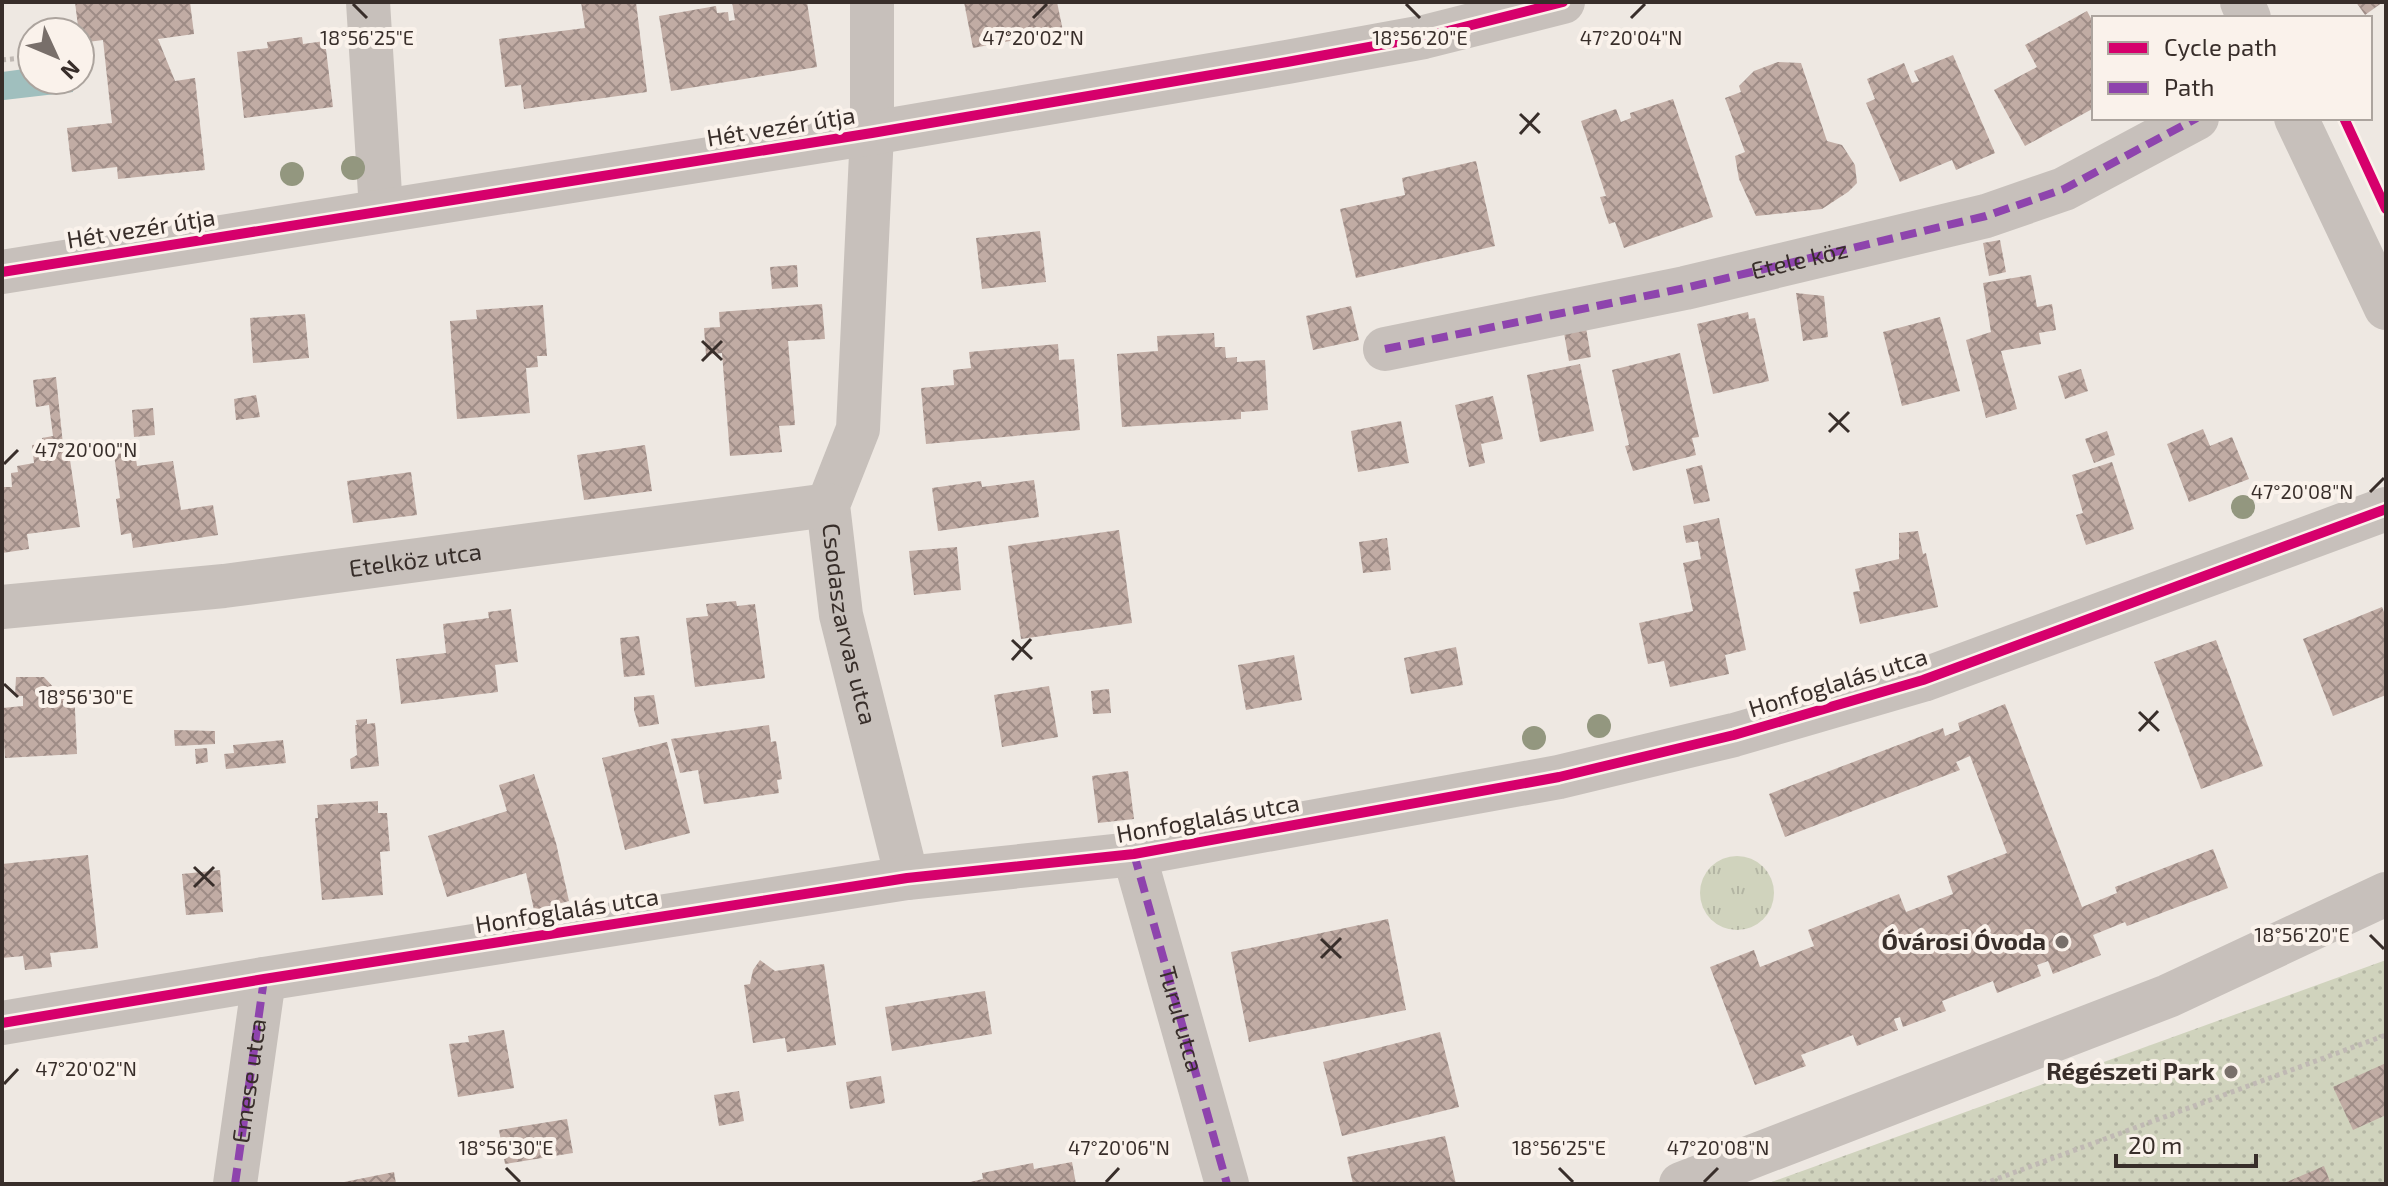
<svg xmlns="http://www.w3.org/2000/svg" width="2388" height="1186" font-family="'Exo 2',sans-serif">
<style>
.grass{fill:url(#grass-tufts)}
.park{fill:url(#park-dots)}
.water{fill:#a0bfbe}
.building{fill:url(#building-cross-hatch)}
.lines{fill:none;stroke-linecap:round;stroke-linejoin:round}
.path{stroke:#c0b9b4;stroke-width:5;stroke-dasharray:4 4;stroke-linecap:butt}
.street{stroke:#c7c0bb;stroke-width:44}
.quiet{stroke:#8e44ad;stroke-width:8;stroke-dasharray:16 8;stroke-linecap:butt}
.cycleway-casing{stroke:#faf2eb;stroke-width:15}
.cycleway{stroke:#d6006c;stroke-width:10}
.tree{fill:#93977f}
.ticks{fill:none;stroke:#382e2a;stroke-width:3}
.poi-dot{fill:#786f6a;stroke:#faf2eb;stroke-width:3}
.labels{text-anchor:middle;stroke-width:8;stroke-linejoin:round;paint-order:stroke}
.street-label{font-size:24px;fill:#382e2a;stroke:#faf2eb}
.poi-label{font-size:24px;font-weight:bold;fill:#382e2a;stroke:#faf2eb;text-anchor:end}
.ticks-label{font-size:20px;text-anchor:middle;fill:#382e2a;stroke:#faf2eb;stroke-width:8;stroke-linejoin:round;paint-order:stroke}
</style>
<defs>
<pattern id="grass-tufts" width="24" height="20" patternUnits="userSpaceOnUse" patternTransform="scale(2)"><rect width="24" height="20" fill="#d0d3bd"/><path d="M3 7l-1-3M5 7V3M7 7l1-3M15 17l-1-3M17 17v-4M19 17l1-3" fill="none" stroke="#b3b5a3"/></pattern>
<pattern id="park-dots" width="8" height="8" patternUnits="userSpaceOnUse" patternTransform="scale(2)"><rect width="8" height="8" fill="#d0d3bd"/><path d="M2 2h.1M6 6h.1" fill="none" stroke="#b3b5a3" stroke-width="1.8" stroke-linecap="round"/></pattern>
<pattern id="building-cross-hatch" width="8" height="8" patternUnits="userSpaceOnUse" patternTransform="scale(2)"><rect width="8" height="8" fill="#c1aca4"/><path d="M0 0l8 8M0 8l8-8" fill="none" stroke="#9e8c86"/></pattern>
</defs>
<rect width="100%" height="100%" fill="#eee8e2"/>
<circle class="grass" cx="1737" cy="893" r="37"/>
<path class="park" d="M2386,960v224h-620z"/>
<path class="water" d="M32,68v12h40l1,12 -69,8 -2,-28z"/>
<g class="building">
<path d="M75,2h115l4,32 -36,5 17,42 20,-3 10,92 -87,9 -1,-12 -45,5 -5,-44 45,-5 -9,-83 -23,3z"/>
<path d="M581,2h55l11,90 -123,17 -3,-24 -16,2 -6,-48 86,-11z"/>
<path d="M732,2h75l10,65 -146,24 -12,-75 57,-10 1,7 11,-1 1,9 6,-1z"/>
<path d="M964,2h93l6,29 -90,17z"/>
<path d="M2356,2h27l-18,13z"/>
<path d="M2087,11l7,13v84l-69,38 -31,-56 43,-23 -12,-22z"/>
<path d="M302,37l1,7 22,-3 8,66 -89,11 -7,-66 31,-4 -1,-6z"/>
<path d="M1953,55l42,98 -39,17 -4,-10 -52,22 -34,-79 9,-4 -8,-20 37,-16 8,20 7,-2 -5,-10z"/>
<path d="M1778,62l23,1 26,78 15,4 13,20 2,18 -9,9 -26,17 -66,7 -17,-37 -4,-23 10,-4 -20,-54 16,-6 -2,-6 15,-15z"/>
<path d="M1673,99l40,118 -89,31 -9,-26 -6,2 -9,-27 6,-1 -25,-75 35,-12 5,13 10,-4 -1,-5z"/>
<path d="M1476,161l19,85 -139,32 -16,-69 65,-14 -3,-17z"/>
<path d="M1040,231l6,51 -64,7 -6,-51z"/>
<path d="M2000,240l6,32 -17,4 -6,-33z"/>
<path d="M797,265l1,22 -26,2 -2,-22z"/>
<path d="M2031,275l6,32 15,-3 4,26 -17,3 2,11 -40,7 16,58 -31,9 -20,-78 25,-8 -8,-49z"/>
<path d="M1796,293l28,3 4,41 -25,4z"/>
<path d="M822,304l3,35 -37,2 7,84 -16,1 3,26 -52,4 -8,-103 -16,2 -2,-27 16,-1 -1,-15z"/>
<path d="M543,305l4,51h-10l1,11 -12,1 4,45 -73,6 -7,-98 27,-2 -1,-9z"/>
<path d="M1351,306l8,34 -46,10 -7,-34z"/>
<path d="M1748,312l1,7 6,-1 14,63 -56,13 -16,-70z"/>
<path d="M305,314l4,44 -56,5 -3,-45z"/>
<path d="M1940,317l20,74 -58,15 -19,-74z"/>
<path d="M1586,328l5,29 -22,4 -5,-28z"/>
<path d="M1214,333l1,14h10l1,11 11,-1v5l28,-2 3,50 -27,2v7l-119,8 -5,-73 41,-3 -1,-15z"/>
<path d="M1058,344l1,16 15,-1 6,71 -154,14 -5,-56 33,-3 -1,-15 18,-2 -2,-16z"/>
<path d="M1680,353l19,84 -7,1 4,17 -63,16 -8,-25 4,-1 -17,-75z"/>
<path d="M1580,364l14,67 -54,11 -13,-67z"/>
<path d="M2081,369l7,22 -23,8 -7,-23z"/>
<path d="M56,377l8,77 5,-1 11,74 -53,7 2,15 -27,4v-66h10l-1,-14 7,-1 -1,-6 17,-3 -2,-18 11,-1 -1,-6 11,-2 -4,-31 -13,2 -3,-27z"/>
<path d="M256,395l4,22 -24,3 -2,-21z"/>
<path d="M1493,396l10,43 -22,5 4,19 -16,4 -14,-62z"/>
<path d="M153,408l2,27 -21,2 -2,-27z"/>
<path d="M1401,421l8,42 -51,9 -7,-41z"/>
<path d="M2203,429l7,17 22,-9 17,42 -60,23 -22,-58z"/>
<path d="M2107,431l8,24 -21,8 -9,-24z"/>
<path d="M645,445l7,46 -68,9 -7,-45z"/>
<path d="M135,452l2,14 36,-5 8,49 32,-5 5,30 -85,13 -2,-15 -10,2 -5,-36 4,-1 -6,-44z"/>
<path d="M2112,462l22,67 -48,16 -10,-30 7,-2 -11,-38z"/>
<path d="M1702,465l8,36 -16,3 -8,-35z"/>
<path d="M411,472l6,43 -64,8 -6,-42z"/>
<path d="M1034,480l5,37 -101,14 -6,-43 49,-7 1,6z"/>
<path d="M1719,518l27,132 -21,5 4,19 -59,13 -6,-26 -16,3 -9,-41 54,-12 -10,-48 18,-4 -3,-18 -12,2 -3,-17z"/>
<path d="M1119,530l13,93 -111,16 -13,-93z"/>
<path d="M1918,531l5,23 3,-1 12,54 -78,17 -7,-32 7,-1 -5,-22 44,-10v-26z"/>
<path d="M1387,538l4,32 -28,3 -4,-31z"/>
<path d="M957,547l4,43 -47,5 -5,-44z"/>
<path d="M736,601l1,5 18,-2 10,74 -70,9 -9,-69 22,-2 -2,-12z"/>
<path d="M2382,607l4,10v78l-53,21 -30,-77z"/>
<path d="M511,609l7,53 -23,3 3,27 -97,12 -5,-45 50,-6 -3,-29 46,-6 -1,-6z"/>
<path d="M639,636l6,39 -21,2 -4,-39z"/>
<path d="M2216,640l47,126 -62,23 -47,-127z"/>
<path d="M1456,647l7,38 -52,9 -7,-36z"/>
<path d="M1294,655l8,45 -56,10 -8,-45z"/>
<path d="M16,677h28l11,12 19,-1 3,66 -72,4 -3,-50 21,-2v-10h-8z"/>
<path d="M1049,686l9,51 -56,10 -8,-52z"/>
<path d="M1109,689l2,24 -18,1 -2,-23z"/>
<path d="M654,695l5,29 -20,3 -5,-17v-13z"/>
<path d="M2005,704l77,203 35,-14 -2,-6 98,-38 15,39 -101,38 -2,-4 -32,13 8,20 -48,19 -5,-13 -11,4 4,11 -44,17 -4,-12 -51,20 4,10 -43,16 -3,-10 -6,2 4,11 -41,16 -4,-11 -52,20 5,11 -51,19 -45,-118 44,-17 6,17 54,-21 -6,-16 91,-36 7,18 47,-18 -6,-18 60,-23 -37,-97 -14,6 4,8 -175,67 -16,-43 174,-66 2,8 15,-6 -2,-7z"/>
<path d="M367,719v5l8,-1 4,43 -28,3 -1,-10 7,-4 -2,-30h2l-1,-5z"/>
<path d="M769,725l2,17 5,-1 6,38 -5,1 2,13 -75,11 -6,-34 -18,3 -9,-34z"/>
<path d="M174,730l41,1v13l-40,2z"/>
<path d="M283,740l3,23 -60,6 -2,-15 10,-1 -1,-8z"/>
<path d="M667,742l23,91 -65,17 -23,-92z"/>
<path d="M207,748l1,14 -12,2 -1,-15z"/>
<path d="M1128,771l6,48 -36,4 -6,-47z"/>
<path d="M534,774l22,69 13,58 -35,9 -8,-37 -79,24 -19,-61 79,-25 -8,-26z"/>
<path d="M378,801v12h9l3,38 -10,1 3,43 -61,5 -7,-82h3l-1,-13z"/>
<path d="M88,855l10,93 -48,5 2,14 -27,3 -2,-14 -21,2v-94z"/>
<path d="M220,870l3,42 -37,3 -4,-41z"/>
<path d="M1388,919l18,91 -157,32 -18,-90z"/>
<path d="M760,960l15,11 49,-7 12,81 -49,7 -2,-14 -32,5 -9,-58 6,-1 3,-14z"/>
<path d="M985,991l7,43 -100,17 -7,-44z"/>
<path d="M504,1030l10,58 -56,9 -9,-53 20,-2 -1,-6z"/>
<path d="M1440,1032l19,75 -117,29 -19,-74z"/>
<path d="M2386,1063v52l-33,15 -20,-43z"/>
<path d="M881,1076l4,27 -35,6 -4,-27z"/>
<path d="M739,1091l5,30 -25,5 -5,-31z"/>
<path d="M567,1119l6,34 -68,11 -6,-34z"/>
<path d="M1445,1136l11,48h-103l-6,-27z"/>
<path d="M1072,1162l4,22h-115l22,-5 -1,-6 51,-10 1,6z"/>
<path d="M2324,1166l7,18h-49z"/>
<path d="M394,1172l2,12h-57v-1z"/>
</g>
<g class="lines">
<g class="path">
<path d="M80,53l16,-1"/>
<path d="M2,60l30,-3"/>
<path d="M1983,1184l403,-149"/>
</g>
<g class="street">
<path d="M368,2l13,208"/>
<path id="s1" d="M872,2v131l-14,296 -30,76 13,110 66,263"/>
<path d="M2242,2l7,16"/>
<path d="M2296,118l90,190"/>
<path d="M2,272l870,-139 415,-71 137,-25 139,-35"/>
<path id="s2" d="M1385,349l300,-61 301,-72 78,-27 133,-71"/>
<path id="s3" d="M2,607l222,-21 604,-81"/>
<path id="s4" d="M1134,854l93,330"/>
<path d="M2,1023l262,-44 643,-101 227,-24 425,-77 175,-42 189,-55 463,-171"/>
<path d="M235,1184l29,-205"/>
<path d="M1681,1184l487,-188 218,-102"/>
</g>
<g class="quiet">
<path d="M1385,349l300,-61 301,-72 78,-27 133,-71"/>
<path d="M1134,854l93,330"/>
<path id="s5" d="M235,1184l29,-205"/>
</g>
<g class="cycleway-casing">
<g id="cycleway">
<path d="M2344,118l42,91"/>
<path d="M2,272l870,-139 415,-71 137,-25 139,-35"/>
<path d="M2,1023l262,-44 643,-101 227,-24 425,-77 175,-42 189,-55 463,-171"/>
</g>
</g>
<use href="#cycleway" class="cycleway"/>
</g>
<g class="tree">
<circle cx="353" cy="168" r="12"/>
<circle cx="292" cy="174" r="12"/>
<circle cx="2243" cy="507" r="12"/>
<circle cx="1599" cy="726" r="12"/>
<circle cx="1534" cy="738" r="12"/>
</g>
<path class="ticks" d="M353,4l14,14M1406,4l14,14M1033,18l14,-14M1631,18l14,-14M1520,114l20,19M1520,134l19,-21M702,341l20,19M702,361l20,-20M1829,413l20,19M1829,432l20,-20M4,464l14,-14M2370,492l14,-14M1012,640l20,19M1012,660l19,-21M4,684l14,13M2139,712l20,19M2139,731l19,-20M194,867l20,19M194,887l20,-20M2370,935l14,14M1321,939l20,19M1321,958l20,-20M4,1084l14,-15M506,1168l14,14M1559,1168l14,14M1106,1182l13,-14M1704,1182l14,-14"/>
<g class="poi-dot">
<circle cx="2062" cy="942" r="8"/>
<circle cx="2231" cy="1072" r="8"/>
</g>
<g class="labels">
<g class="street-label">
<text transform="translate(781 127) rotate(-9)" y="8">Hét vezér útja</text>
<text transform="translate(141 229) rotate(-9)" y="8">Hét vezér útja</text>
<text dy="8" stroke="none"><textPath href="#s2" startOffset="424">Etele köz</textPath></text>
<text dy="8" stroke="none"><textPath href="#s3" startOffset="416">Etelköz utca</textPath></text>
<text dy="8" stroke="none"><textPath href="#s1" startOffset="630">Csodaszarvas utca</textPath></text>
<text transform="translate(1838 683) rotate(-17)" y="8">Honfoglalás utca</text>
<text transform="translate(1208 819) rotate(-10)" y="8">Honfoglalás utca</text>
<text transform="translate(567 911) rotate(-9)" y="8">Honfoglalás utca</text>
<text dy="8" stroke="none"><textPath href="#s4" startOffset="172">Turul utca</textPath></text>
<text dy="8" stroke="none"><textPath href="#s5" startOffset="104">Emese utca</textPath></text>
</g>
<g class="poi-label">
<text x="2046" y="950">Óvárosi Óvoda</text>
<text x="2215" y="1080">Régészeti Park</text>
</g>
</g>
<g class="ticks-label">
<text x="367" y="45">18°56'25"E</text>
<text x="1420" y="45">18°56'20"E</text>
<text x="1631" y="45">47°20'04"N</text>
<text x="1033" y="45">47°20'02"N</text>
<text x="86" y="457">47°20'00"N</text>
<text x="2302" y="499">47°20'08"N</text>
<text x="86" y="704">18°56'30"E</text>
<text x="2302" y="942">18°56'20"E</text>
<text x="86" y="1076">47°20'02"N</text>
<text x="1119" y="1155">47°20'06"N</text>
<text x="1718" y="1155">47°20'08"N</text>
<text x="506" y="1155">18°56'30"E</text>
<text x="1559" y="1155">18°56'25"E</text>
</g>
<rect width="2388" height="1186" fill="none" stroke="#382e2a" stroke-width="8"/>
<rect x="2092" y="16" width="280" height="104" fill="#faf2eb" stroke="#aca49e" stroke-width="2"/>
<rect x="2108" y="42" width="40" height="12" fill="#d6006c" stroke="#aca49e" stroke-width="2"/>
<text x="2164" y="56" font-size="24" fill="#382e2a">Cycle path</text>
<rect x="2108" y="82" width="40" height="12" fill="#8e44ad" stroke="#aca49e" stroke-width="2"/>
<text x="2164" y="96" font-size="24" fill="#382e2a">Path</text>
<g transform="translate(56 56) rotate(134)"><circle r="38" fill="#faf2eb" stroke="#aca49e" stroke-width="2"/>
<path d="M0-6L14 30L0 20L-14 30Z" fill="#786f6a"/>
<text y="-12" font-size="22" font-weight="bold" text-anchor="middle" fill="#382e2a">N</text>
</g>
<path d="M2116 1154v12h140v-12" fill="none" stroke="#382e2a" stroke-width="4"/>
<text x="2128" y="1154" font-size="24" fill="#382e2a" stroke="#faf2eb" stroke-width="6" paint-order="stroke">20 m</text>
</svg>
